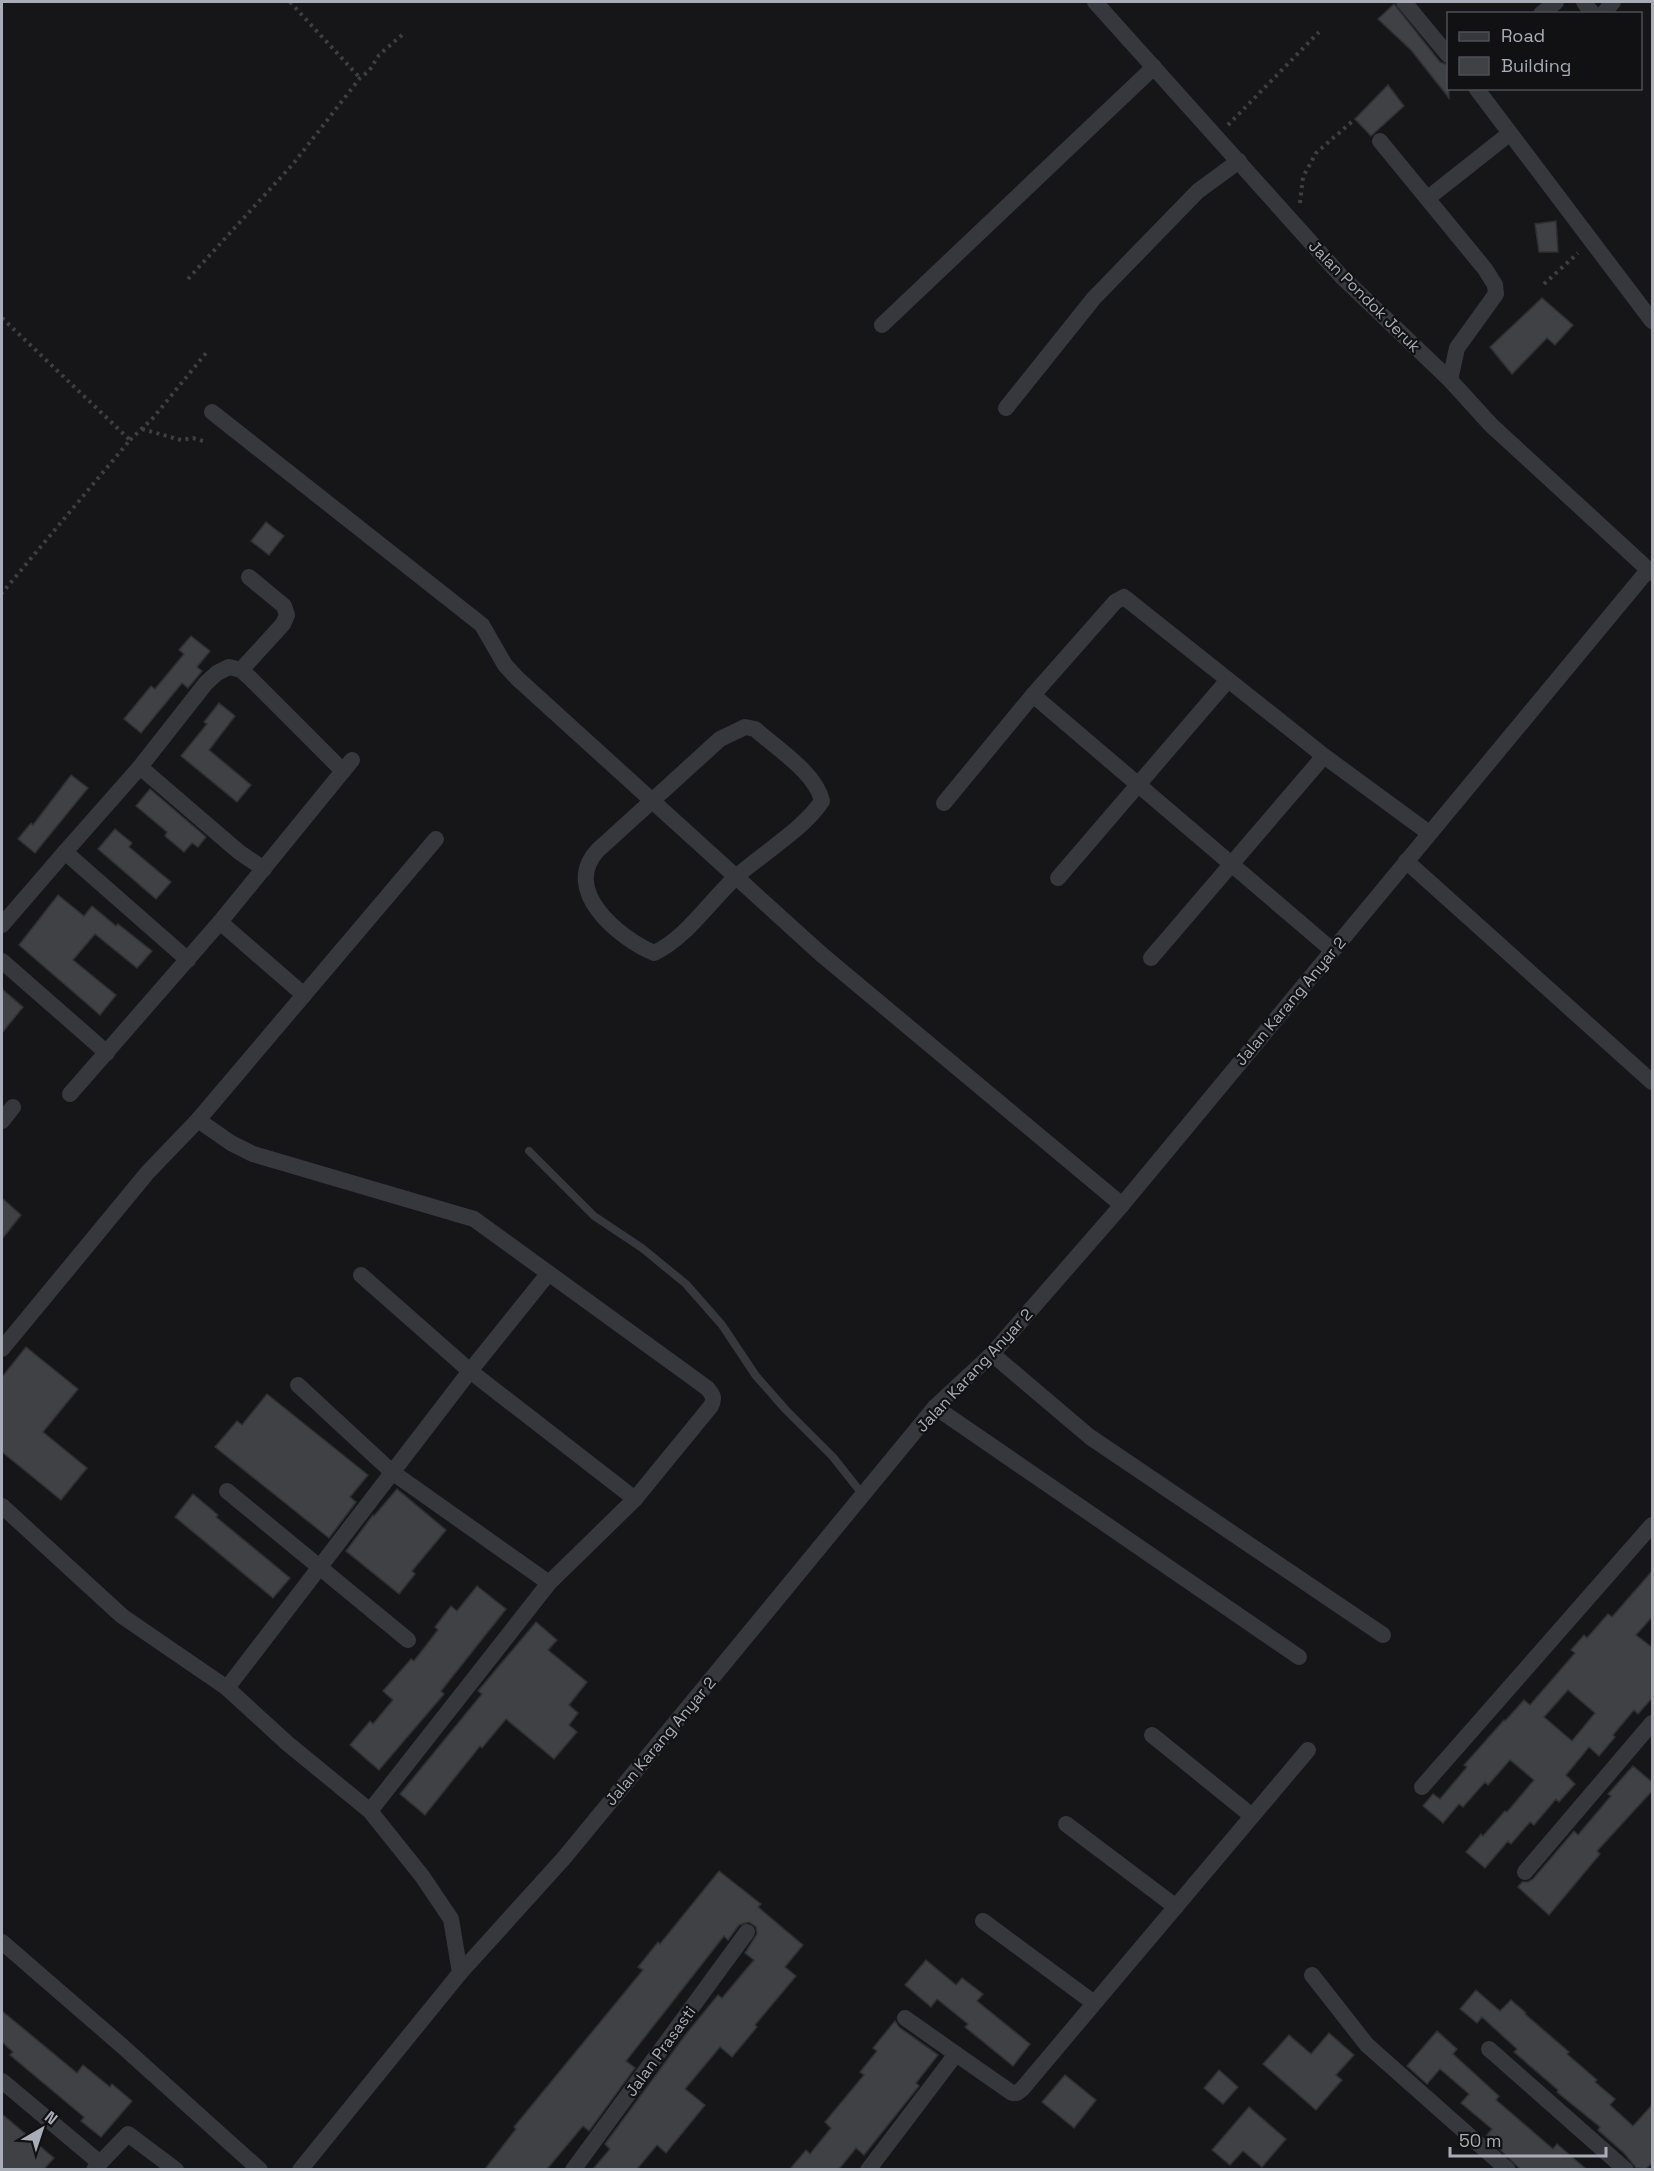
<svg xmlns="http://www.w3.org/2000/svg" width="1654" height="2171" font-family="'Space Grotesk',sans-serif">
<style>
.building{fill:#404145;stroke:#303034;stroke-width:1.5;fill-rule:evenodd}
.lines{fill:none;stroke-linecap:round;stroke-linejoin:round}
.path{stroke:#3d3f44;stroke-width:4;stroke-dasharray:3 4.5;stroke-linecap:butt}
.service{stroke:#37383d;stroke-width:8}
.minor{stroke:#37383d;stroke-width:16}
.labels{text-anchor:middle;stroke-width:4.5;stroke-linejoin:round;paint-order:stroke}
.street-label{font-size:16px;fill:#a8adb8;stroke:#111113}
</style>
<rect width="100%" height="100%" fill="#161618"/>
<g class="building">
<path d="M1394,4l46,58 9,3v33l-38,-48 -33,-31z"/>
<path d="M1388,85l16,21 -33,30 -16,-17z"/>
<path d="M1556,221l2,31h-19l-4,-28z"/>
<path d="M1542,298l31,27 -18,20 -8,-7 -35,36 -22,-27z"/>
<path d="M266,522l18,14 -15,19 -18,-14z"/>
<path d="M191,636l19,15 -13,16 5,4 -14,17 -6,-5 -41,50 -17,-14 27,-33 4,3 29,-35 -5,-4z"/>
<path d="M219,703l16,13 -26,34 42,35 -14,17 -56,-46 26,-32 -3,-2z"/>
<path d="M71,775l17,13 -53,65 -17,-14 13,-16 2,2z"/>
<path d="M150,789l56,48 -8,10 -6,-4 -8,9 -19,-16 2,-4 -31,-26z"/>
<path d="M115,829l17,14 -3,4 42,35 -15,17 -58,-50z"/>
<path d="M58,895l26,21 8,-10 24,20 2,-2 34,27 -15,17 -42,-34 -22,26 43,35 -16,20 -81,-70z"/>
<path d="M2,989l21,18 -21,26z"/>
<path d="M2,1198l19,17 -19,24z"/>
<path d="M26,1347l52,42 -35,43 44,36 -26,32 -59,-48v-75z"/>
<path d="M267,1394l101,81 -18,22 6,5 -27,36 -114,-91 22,-26 5,4z"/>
<path d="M397,1489l49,41 -34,41 3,3 -16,20 -53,-43 27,-36 1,1z"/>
<path d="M193,1494l25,21 -2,2 74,61 -17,20 -98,-81z"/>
<path d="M1653,1570v46l-17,19 17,13v49l-15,17 -4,-4 -21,25 2,2 -16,19 -10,-9 -23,28 9,9 -16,18 -3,-3 -22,26 -4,-3 -19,22 -3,-3 -23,27 -19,-16 15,-18 2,2 22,-25 2,1 27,-32 -24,-20 -22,25 -3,-3 -22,25 -4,-3 -16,19 -20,-17 10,-12 7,5 27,-32 -3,-2 40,-45 1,1 19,-21 6,5 45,-52 -4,-3 13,-15 3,3 21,-24 4,3zM1568,1690l27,23 -23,28 -28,-24z"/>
<path d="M477,1586l29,23 -65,82 3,3 -65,76 -29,-25 20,-24 3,3 20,-24 -10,-9 28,-32 3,2 24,-31 -3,-3 16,-21 6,5z"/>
<path d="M536,1622l21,18 -9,10 39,32 -18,23 9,8 -9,12 8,7 -23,27 -48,-40 -24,29 -2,-2 -55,69 -25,-21 82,-100 -4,-3z"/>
<path d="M1633,1766l20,17v7l-56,61 3,3 -51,61 -31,-28 4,-5h6l5,-3 41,-48 4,4 33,-39 -3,-2z"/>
<path d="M719,1871l42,33 -3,3 45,38 -18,22 11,9 -41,49 2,2 -25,30 -12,-10 -35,42 20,16 -39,48 -9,-8 -20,24h-44l17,-20 -5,-5 81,-110 32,-39 4,3 32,-38 -9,-7 12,-19 -1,-7 -7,-5 -10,3 -11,15 -4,-4 -98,125 9,7 -46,63 -6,-5 -36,43h-62l31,-40 -2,-2 129,-157 -5,-3 20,-25 2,2z"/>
<path d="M926,1960l30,25 6,-7 21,16 -6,7 53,43 -17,22 -48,-39 3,-3 -31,-25 -6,8 -26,-22z"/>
<path d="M1476,1990l24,21 11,-11 15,13 -1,1 44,38 -2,2 30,26 -2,2 20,17 -5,6 23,21 20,-22v58l-7,7 -10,-1 -11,-14 -27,-24 2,-3 -43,-35 1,-2 -44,-38 3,-3 -35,-32 -5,6 -17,-14z"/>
<path d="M2,2011l75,62 6,-8 27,22 2,-3 20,17 -31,36 -20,-16 3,-4 -74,-62 3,-3 -11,-10z"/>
<path d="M895,2021l4,6 39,28 -22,28 3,3 -55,69 -8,-7 -17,21h-49l16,-19 4,4 21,-26 -6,-6 39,-47 -4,-3 17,-21 -4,-3z"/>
<path d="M1437,2031l20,18 -4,5 46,42 -3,4 57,49 4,-5 29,25h-66l-34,-33 6,-7 -31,-26 8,-9 -29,-25 -13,15 -20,-18z"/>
<path d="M1329,2033l25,22 -18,20 6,5 -26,30 -53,-46 26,-29 22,19z"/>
<path d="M1219,2070l19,17 -15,17 -19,-16z"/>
<path d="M1065,2075l31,25 -22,28 -32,-26z"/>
<path d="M1249,2107l37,32 -24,28 -19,-16 -13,14 -18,-15z"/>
<path d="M2,2114l52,44 -10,11h-42z"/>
</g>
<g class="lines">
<g class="path">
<path d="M290,2l70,76"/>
<path d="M1228,125l91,-93"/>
<path d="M1300,203l3,-26 13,-24 39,-34"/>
<path d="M188,279l105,-115 67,-86 9,-7 10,-16 24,-21"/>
<path d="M1544,284l34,-31"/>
<path d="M2,318l128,122 -128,153"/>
<path d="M142,429l39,11 12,-2 10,3"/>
<path d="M130,440l23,-22 53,-65"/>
</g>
<path class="service" d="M529,1151l65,65 48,32 44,36 36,41 34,51 30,34 47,47 30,38"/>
<g class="minor">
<path d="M1095,2l246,274 109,104 41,45 161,148"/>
<path d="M1404,2l44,53"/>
<path d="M1584,2l9,12"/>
<path d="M1541,14l15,-12"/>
<path d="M1603,14l10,-12"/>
<path d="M1476,88l176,233"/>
<path d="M1380,141l105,128 10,16 1,9 -39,54 -7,32"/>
<path d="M1428,198l81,-64"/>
<path d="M882,325l272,-258"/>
<path d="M1006,408l88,-110 104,-107 41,-30"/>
<path d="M212,412l270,213 23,40 13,14 303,275 301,251"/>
<path d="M241,670l42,-46 4,-9 -3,-9 -35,-29"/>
<path d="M745,727l10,2c21,19 61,44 67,72 -19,29 -61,53 -87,77 -25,23 -50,61 -81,75 -35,-15 -94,-63 -56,-103l122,-111z"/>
<path d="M140,767l66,-84 11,-10 12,-6 12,3 9,8 93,93"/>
<path d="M944,803l89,-108"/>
<path d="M1406,861l246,221"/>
<path d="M1058,878l170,-198"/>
<path d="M220,922l132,-162"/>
<path d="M2,925l63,-73"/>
<path d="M1332,950l-299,-255 82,-93 9,-5 200,159 105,77"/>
<path d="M1151,958l173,-202"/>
<path d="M188,960l-123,-108 75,-85 99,85 25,17"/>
<path d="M2,961l105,92"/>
<path d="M70,1094l150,-172 84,73"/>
<path d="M198,1120l33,23 22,11 221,65 233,169c6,7 8,10 4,18l-76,93 -86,84 -179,228"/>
<path d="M2,1121l11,-14"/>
<path d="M361,1275l109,96 165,128"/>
<path d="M2,1349l146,-177 50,-52 238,-281"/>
<path d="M992,1354l98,83 293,198"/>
<path d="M298,1385l94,87 157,111"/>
<path d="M935,1407l364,250"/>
<path d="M227,1491l181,149"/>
<path d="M2,1506l120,110 105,72 60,55 83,68 52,65 29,43 9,54"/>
<path d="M227,1688l243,-317 78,-97"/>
<path d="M1152,1735l100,81"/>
<path d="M1422,1787l230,-262"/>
<path d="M1066,1824l110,83"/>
<path d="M1525,1872l127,-149"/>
<path d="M983,1921l111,82"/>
<path d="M2,1942l119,103 139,125"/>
<path d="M1312,1975l55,70 141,125"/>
<path d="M1489,2049l137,121"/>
<path d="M956,2054l56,39h5l5,-4 286,-339"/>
<path d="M2,2081l98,82 -6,7"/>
<path d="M100,2163l28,-29 48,36"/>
<path d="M300,2170l160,-197 104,-115 371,-451 57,-53 130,-149 526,-635"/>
<path d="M573,2170l174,-238"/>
<path d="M868,2170l88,-116 -51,-36"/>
</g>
</g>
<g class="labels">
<g class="street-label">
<text transform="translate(1365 296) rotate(45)" y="6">Jalan Pondok Jeruk</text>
<text transform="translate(1290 1001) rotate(-50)" y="6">Jalan Karang Anyar 2</text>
<text transform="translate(974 1370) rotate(-47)" y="6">Jalan Karang Anyar 2</text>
<text transform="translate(660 1741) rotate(-50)" y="6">Jalan Karang Anyar 2</text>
<text transform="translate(660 2051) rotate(-54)" y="6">Jalan Prasasti</text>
</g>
</g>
<rect width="1654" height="2171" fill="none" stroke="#a8adb8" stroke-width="6"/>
<rect x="1447" y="12" width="195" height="78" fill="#111113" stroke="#4d4f55" stroke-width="1.5"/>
<rect x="1459" y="32" width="30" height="9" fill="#37383d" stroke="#4d4f55" stroke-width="1.5"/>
<text x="1501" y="42" font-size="18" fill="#a8adb8">Road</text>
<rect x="1459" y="57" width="30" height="18" fill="#404145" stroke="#4d4f55" stroke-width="1.5"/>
<text x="1501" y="72" font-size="18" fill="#a8adb8">Building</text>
<g transform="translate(42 2129) rotate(39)" stroke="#111113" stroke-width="4.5" paint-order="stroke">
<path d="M0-4.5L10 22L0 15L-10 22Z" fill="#a8adb8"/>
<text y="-9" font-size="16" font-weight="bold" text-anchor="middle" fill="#a8adb8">N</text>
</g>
<path d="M1450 2147v9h156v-9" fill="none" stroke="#a8adb8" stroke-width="3"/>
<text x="1459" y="2147" font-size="18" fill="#a8adb8" stroke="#111113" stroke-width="4.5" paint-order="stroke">50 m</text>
</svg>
